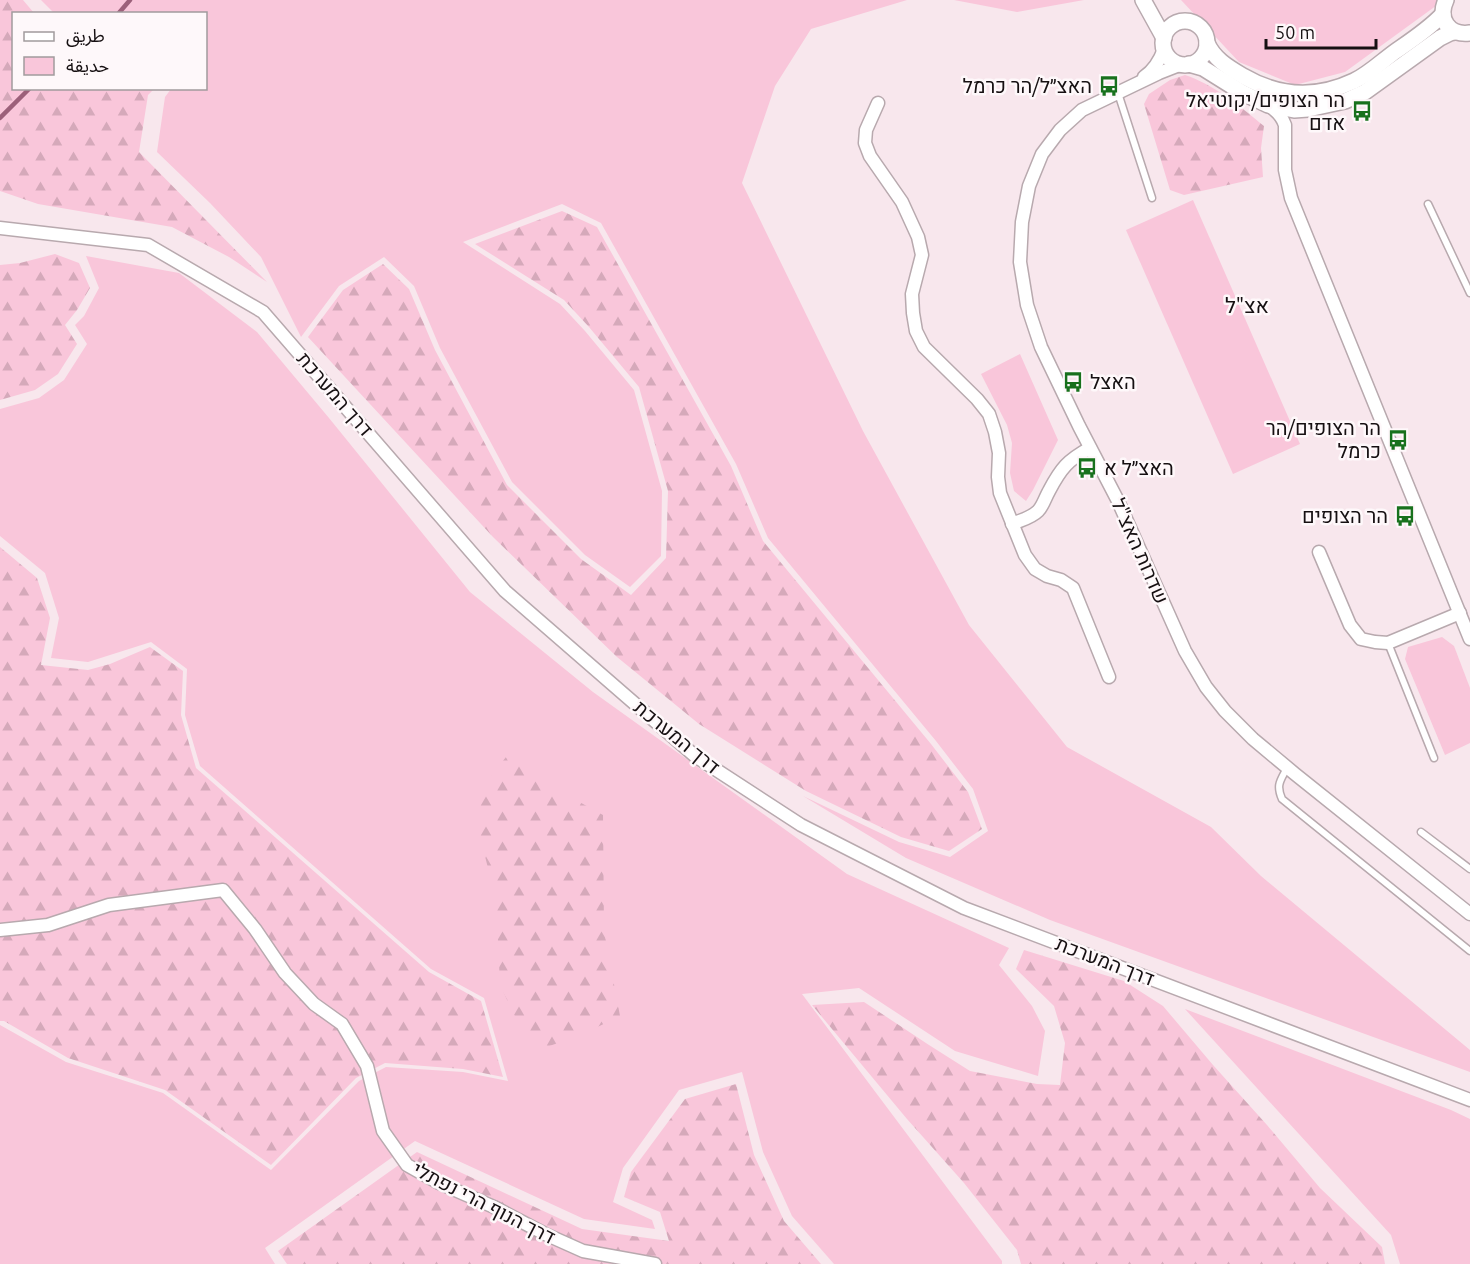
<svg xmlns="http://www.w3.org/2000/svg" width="1470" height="1264" font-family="Ubuntu,'Noto Sans Arabic',Heebo,sans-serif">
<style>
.green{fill:#f9c6da}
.forest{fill:url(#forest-firs)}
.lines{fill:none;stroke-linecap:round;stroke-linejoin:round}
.stream{stroke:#9c607a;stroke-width:4.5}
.service-casing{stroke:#b8a9ae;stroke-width:9}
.minor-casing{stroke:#b8a9ae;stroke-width:15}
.tertiary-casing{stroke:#b8a9ae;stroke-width:18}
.service{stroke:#fff;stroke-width:6}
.minor{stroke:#fff;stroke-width:12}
.tertiary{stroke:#fff;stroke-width:15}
.labels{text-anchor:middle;stroke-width:5;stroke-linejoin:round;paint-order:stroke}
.poi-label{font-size:20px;fill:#161012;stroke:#fef8fa;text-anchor:end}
.street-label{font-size:20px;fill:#161012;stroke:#fef8fa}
.neighbourhood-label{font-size:21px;fill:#161012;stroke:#fef8fa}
</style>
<defs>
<pattern id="forest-firs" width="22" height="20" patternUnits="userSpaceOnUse" patternTransform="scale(1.5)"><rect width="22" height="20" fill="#f9c6da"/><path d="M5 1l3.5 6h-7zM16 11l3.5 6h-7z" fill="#d5a9ba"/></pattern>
</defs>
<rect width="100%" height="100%" fill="#f8e7ed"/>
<g class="green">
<path d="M41,0h866l-96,29 -36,57 -33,97 121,248 106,194 98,122 144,80 50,49 209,174v22l-420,-152 -144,-62 -103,-62 96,46 51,15 38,-26 -15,-42 -37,-48 -168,-203 -32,-74 -135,-241 -39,-19 -99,38 97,62 25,27 49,59 28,101 -1,65 -31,31 -45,-32 -73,-73 -72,-134 -26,-62 -30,-29 -45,29 -38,51 -40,-80 -51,-54 -53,-51 8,-55 6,-8 35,-1v-74l-152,-1z"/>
<path d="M954,0h130l-67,12z"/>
<path d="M1181,0h263l-99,72 -50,13 -56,-23z"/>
<path d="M1193,200l107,244 -67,30 -107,-244z"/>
<path d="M86,256l93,17 78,59 72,86 141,174 123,100 254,182 162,74 -10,17 33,41 13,25 -7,45 -83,-25 -96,-63 -57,6 200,267v3h-168l-42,-48 -29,-64 -21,-80 -63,18 -56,78 -10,34 39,18 3,9 -71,-10 -169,-78 -150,107 10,16h-275v-239l66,37 97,31 108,77 88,-89 27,-14 77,5 45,9 -24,-83 -53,-29 -231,-203 -15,-51 2,-46 -36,-27 -63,20 -37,-4 8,-40 -14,-45 -45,-37v-127l39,-11 25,-18 23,-36 -12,-19 9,-9 15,-28z"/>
<path d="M1020,354l38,86 -25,50 -7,11 -12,-10 -4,-18 2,-30 -5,-18 -26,-51z"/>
<path d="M1442,637l12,9 16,42v55l-25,12 -40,-96 3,-12z"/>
<path d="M1185,1009l266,101 19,9v145h-70l-9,-29z"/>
</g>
<g class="forest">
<path d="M0,0h23l11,13 -20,1v74l140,1 -6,6 -9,57 128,130 -38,-25 -57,-30 -134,-23 -38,-13z"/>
<path d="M1185,75c28,9 56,32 79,51l-3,22 2,29 -79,18 -14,-5 -26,-86 5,-10 21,-14z"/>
<path d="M562,211l35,16 134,239 32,75 168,203 37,48 14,37 -33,22 -48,-14 -95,-46 -107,-67 -82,-67 -124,-120 -185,-200 35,-47 40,-26 26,25 26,61 72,135 74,74 50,36 35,-37 2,-67 -29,-104 -50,-60 -25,-27 -89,-56z"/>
<path d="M55,254l24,9 11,25 -13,22 -12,15 12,19 -19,30 -23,16 -35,10v-135l20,-2z"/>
<path d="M0,547l37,31 13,40 -9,47 47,5 22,-6 40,-17 33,24 -2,44 15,53 233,204 52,29 22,76 -40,-8 -78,-6 -29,15 -85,87 -106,-75 -97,-32 -64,-37h-4z"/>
<path d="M506,757l48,31 49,27 1,116 16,85 -39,19 -49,17 -32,-67 -4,-86 -25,-97z"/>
<path d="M1024,950l100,31 39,25 50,59 54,60 53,63 62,59 3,17h-364l-4,-14 -53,-67 -57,-64 -95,-114 52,-3 65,43 41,26 67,13 23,1 5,-42 -11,-37 -38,-37z"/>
<path d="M736,1084l18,71 30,66 37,43h-534l-9,-13 139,-99 165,77 87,12 -9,-29 -36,-15 7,-25 54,-73z"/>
</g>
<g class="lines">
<g class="stream">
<path d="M118,14l12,-14"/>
<path d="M0,118l30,-30"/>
</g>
<g class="service-casing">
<g id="service">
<path d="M1118,93l34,105"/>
<path d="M1428,204l42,89"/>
<path d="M1388,643l46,115"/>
<path d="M1287,768c-7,13 -11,17 -5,31l188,152"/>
<path d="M1421,832l49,37"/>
</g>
</g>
<g class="minor-casing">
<g id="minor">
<path d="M1182,64l-23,9 -77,37 -22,20 -18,24 -13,32 -7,36 -2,40 7,43 14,42 38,79 39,75 67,150 21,36 19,24 28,28 42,35 175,140"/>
<path d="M1144,77c10,-7 16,-17 20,-28"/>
<path d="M878,103l-12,27 -1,13 5,13 32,46 16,35 4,18 -10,39 1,19 3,18 8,16 53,52 12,15 6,18 4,21 -1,24 2,16 25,62 10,14 12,7 14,4 12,8 36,89"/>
<path d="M1269,106c8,5 13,10 16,19v45l6,28 179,441"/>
<path d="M0,228l148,17 115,67 242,279 190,165 106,69 163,83 506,192"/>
<path d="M1012,524c9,-4 19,-6 26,-13 5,-5 7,-13 11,-20 12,-23 19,-31 41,-43"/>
<path d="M1319,552l31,73 11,14 14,3 13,1 72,-30"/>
<path d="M0,930l48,-5 61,-20 114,-15 32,39 30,44 29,31 28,20 25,42 16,65 24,34 32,18 55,24 51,27 38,17 72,13"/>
</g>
</g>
<g class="tertiary-casing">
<g id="tertiary">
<path d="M1143,0l21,38"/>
<path d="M1446,0c-9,19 3,36 24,33"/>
<circle cx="1185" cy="43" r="22"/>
<path d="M1207,43c7,16 21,24 36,33 36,21 73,23 111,5 15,-7 28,-20 42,-30 16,-11 33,-22 47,-37"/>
<path d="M1189,64l14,4 40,25 25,12 26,5 14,-1 37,-8 20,-9 75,-54 10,-5 5,-1"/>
</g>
</g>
<use href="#service" class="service"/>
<use href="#minor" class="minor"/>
<use href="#tertiary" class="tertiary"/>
</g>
<defs>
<g id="bus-bare" transform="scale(1.62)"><path d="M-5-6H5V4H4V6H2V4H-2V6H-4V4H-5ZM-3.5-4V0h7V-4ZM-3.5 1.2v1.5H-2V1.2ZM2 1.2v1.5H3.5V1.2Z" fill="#18711d" stroke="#fef8fa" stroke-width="2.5" paint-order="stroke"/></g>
</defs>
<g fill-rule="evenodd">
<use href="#bus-bare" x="1109" y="86"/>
<use href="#bus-bare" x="1362" y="111"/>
<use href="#bus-bare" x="1073" y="382"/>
<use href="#bus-bare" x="1398" y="440"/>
<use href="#bus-bare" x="1087" y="468"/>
<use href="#bus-bare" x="1405" y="516"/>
</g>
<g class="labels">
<g class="poi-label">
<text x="1092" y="93">האצ״ל/הר כרמל</text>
<text x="1345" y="107">הר הצופים/יקוטיאל<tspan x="1345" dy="23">אדם</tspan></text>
<text x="1090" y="389" text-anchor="start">האצל</text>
<text x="1381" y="435">הר הצופים/הר<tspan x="1381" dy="23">כרמל</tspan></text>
<text x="1104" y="475" text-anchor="start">האצ״ל א</text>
<text x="1388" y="523">הר הצופים</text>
</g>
<g class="street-label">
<text transform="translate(335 394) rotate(49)" y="7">דרך המערכת</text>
<text transform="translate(1140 551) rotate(66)" y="7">שדרות האצ"ל</text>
<text transform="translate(677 737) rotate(39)" y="7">דרך המערכת</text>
<text transform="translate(1105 961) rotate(21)" y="7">דרך המערכת</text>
<text transform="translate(484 1203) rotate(27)" y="7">דרך הנוף הרי נפתלי</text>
</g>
<g class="neighbourhood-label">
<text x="1247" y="313">אצ"ל</text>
</g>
</g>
<rect x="12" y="12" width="195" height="78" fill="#fef8fa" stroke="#a19b9d" stroke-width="1.5"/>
<rect x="24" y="32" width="30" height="9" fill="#ffffff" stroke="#a19b9d" stroke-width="1.5"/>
<text x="66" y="42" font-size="18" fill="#161012">طريق</text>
<rect x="24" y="57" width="30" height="18" fill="#f9c6da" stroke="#a19b9d" stroke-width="1.5"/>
<text x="66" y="72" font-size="18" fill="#161012">حديقة</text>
<path d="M1266 39v9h110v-9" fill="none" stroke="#161012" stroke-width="3"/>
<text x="1275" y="39" font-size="18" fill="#161012" stroke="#fef8fa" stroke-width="4.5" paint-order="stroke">50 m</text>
</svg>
